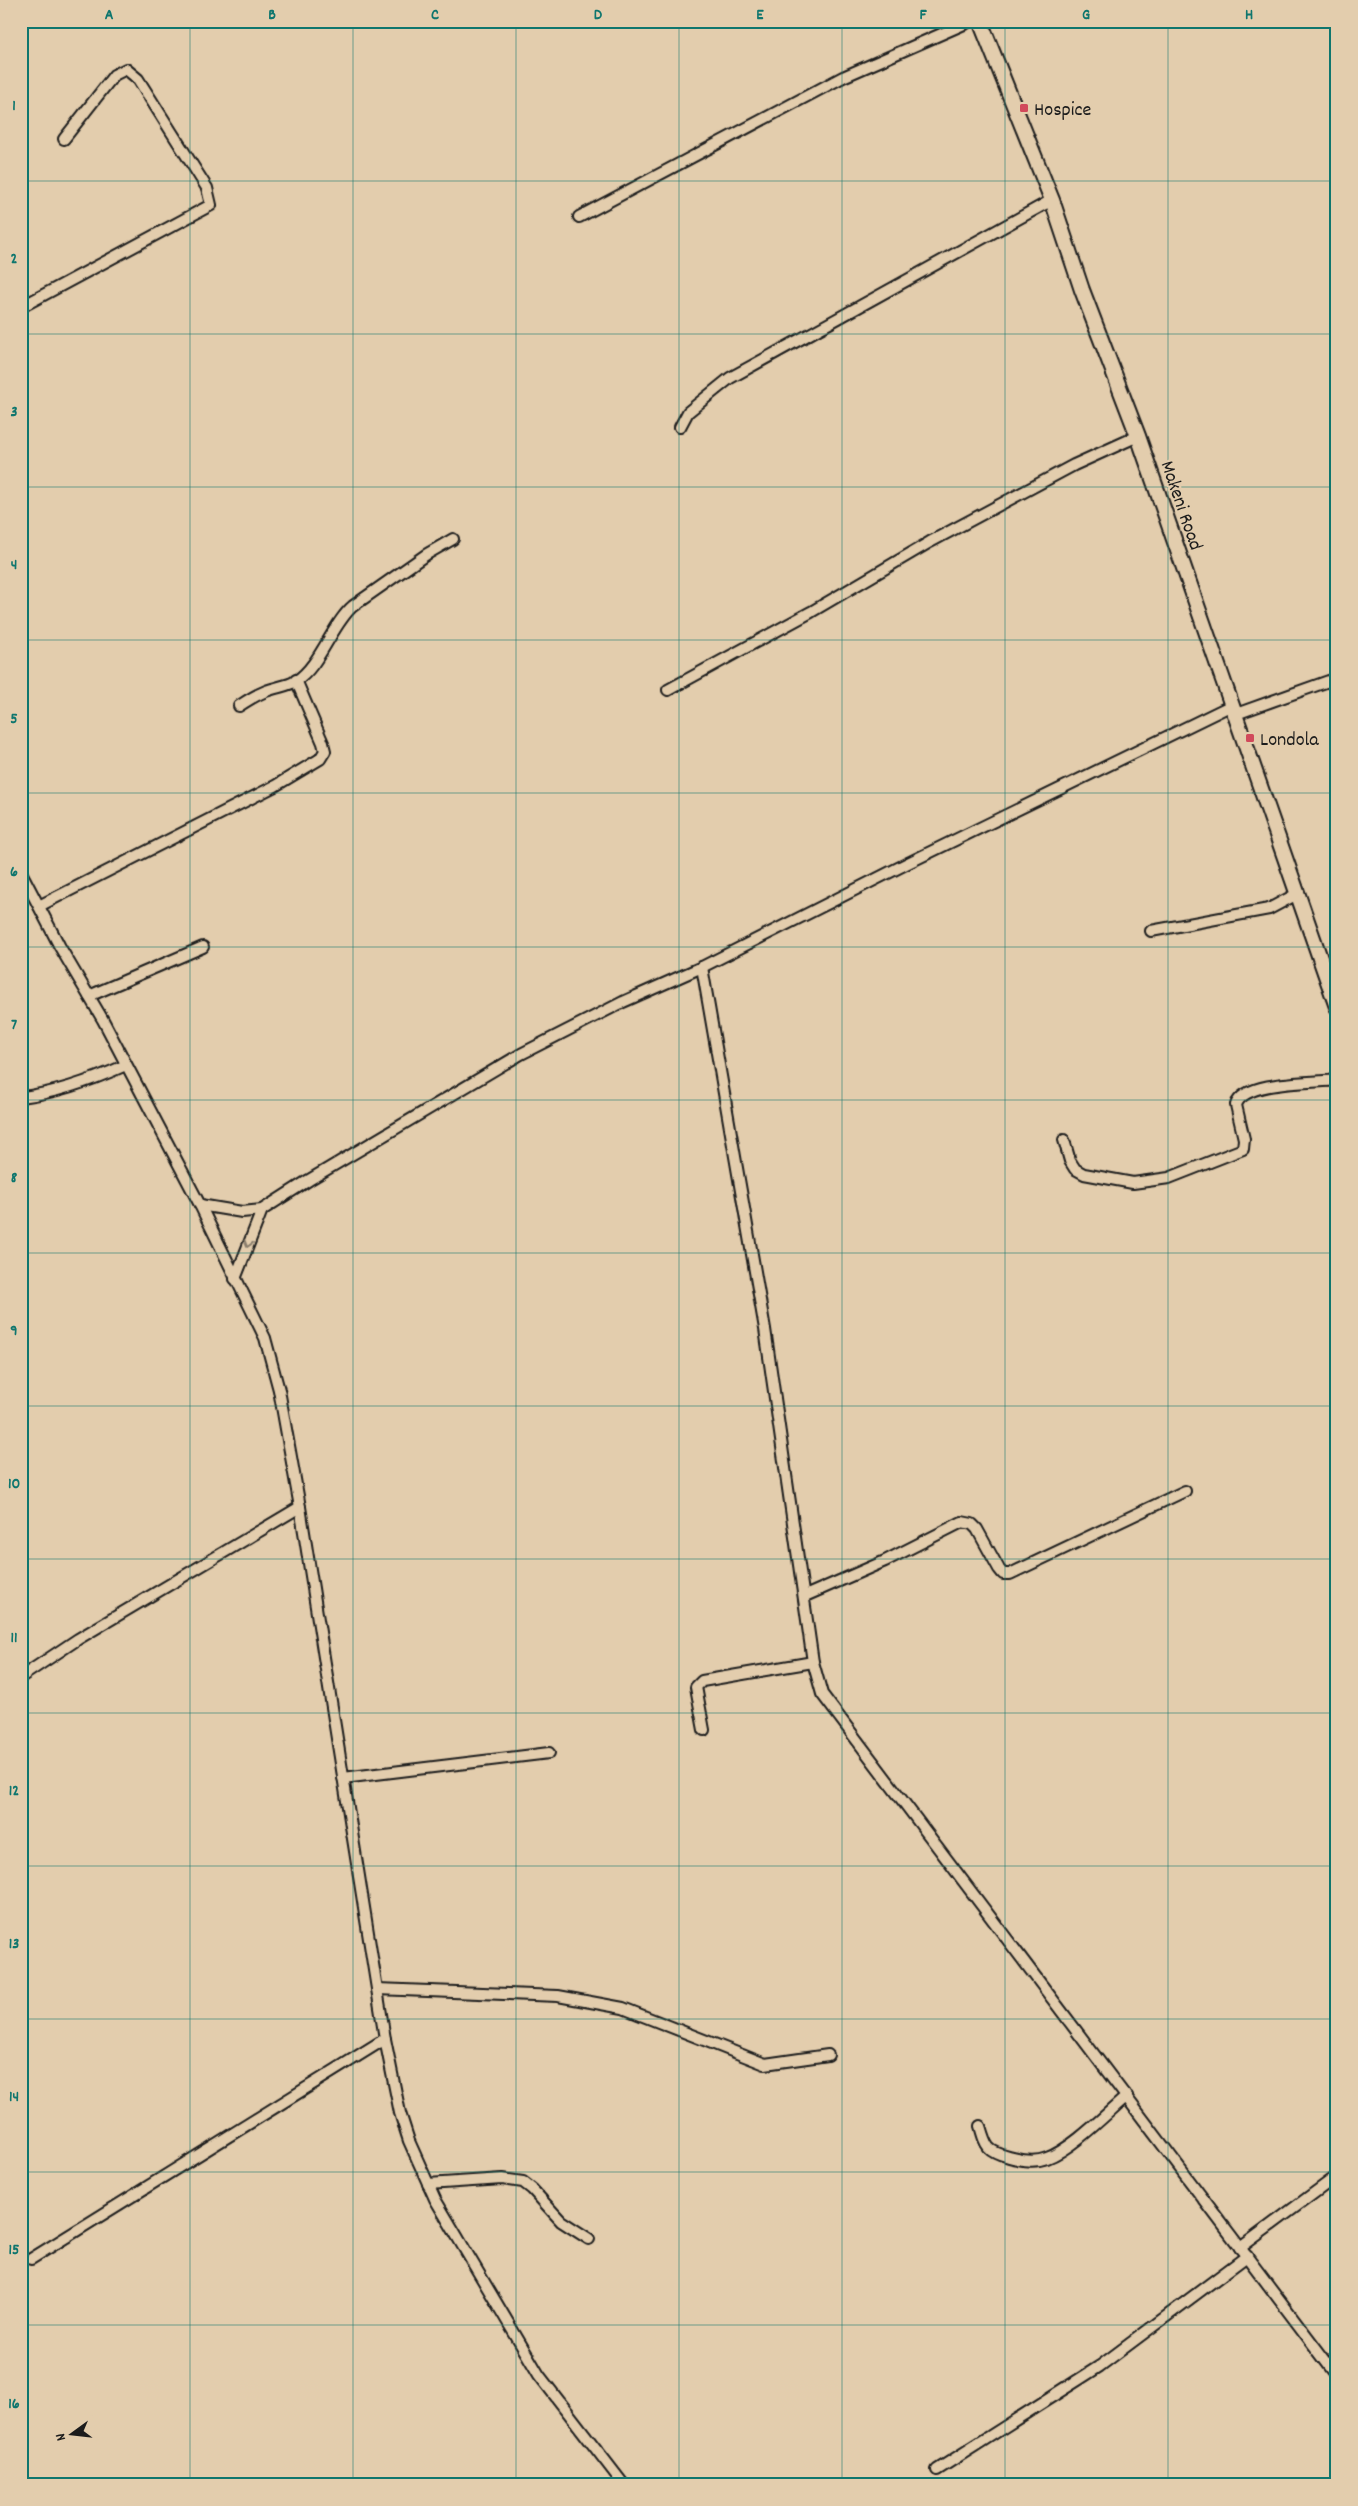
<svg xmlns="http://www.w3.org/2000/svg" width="1358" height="2506" font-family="Dekko,sans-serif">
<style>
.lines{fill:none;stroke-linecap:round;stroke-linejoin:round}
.minor-casing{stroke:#1c1c1c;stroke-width:14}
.secondary-casing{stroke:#1c1c1c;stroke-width:18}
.minor{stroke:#e3cdad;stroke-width:10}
.secondary{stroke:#e3cdad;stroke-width:14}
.oneway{stroke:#897d6c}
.grid{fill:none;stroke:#0f766e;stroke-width:1;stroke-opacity:0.55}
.poi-dot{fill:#d1495b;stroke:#e3cdad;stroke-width:2}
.labels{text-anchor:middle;stroke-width:4.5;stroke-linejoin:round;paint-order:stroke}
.poi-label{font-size:20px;fill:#1c1c1c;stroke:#e3cdad;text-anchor:start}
.street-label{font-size:20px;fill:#1c1c1c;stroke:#e3cdad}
.neatline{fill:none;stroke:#0f766e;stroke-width:2}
.grid-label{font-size:16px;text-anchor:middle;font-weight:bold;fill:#0f766e}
</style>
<rect width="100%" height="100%" fill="#e3cdad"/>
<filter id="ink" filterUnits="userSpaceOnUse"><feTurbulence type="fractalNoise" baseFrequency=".02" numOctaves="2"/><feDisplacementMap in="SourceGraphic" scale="10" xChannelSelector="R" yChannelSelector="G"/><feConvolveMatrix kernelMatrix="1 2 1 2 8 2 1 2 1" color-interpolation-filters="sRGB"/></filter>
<g filter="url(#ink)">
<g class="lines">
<g class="minor-casing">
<g id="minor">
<path d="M579,217l264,-140 128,-56"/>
<path d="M21,307l190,-102 -4,-17 -69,-109 -12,-10 -12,6 -50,64"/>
<path d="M680,427l8,-15 42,-34 322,-178"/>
<path d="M668,690l143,-78 119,-70 144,-77 64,-29"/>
<path d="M239,706c9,-6 17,-11 27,-15 10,-4 22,-5 30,-10 24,-15 36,-57 57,-75l74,-52 26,-15"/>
<path d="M1236,714l101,-36"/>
<path d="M21,872l39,75 43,73 97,185 65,133 14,52 21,117 85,532 15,74 9,28 26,58 104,176 85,110"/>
<path d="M39,906l236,-120 45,-27 5,-8 -2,-8 -27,-63"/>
<path d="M1151,931l118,-22 28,-15"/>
<path d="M702,967l63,362 48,333 9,32 515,682"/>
<path d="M89,996l114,-49"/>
<path d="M21,1097c37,-4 72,-17 105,-32"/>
<path d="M1064,1140l6,21 5,8 9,5 49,9 36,-5 74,-29 1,-10 -8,-34c8,-25 78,-22 101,-25"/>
<path d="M200,1205l42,7 20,-2 47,-30 212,-126 102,-52 79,-35 206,-104 324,-158"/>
<path d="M235,1279l27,-69"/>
<path d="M805,1596l80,-35 77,-39 10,2 5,5 22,40 4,5h7l175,-83"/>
<path d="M21,1677l57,-38 222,-132"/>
<path d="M704,1730l-8,-43 6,-6 111,-19"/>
<path d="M343,1778l206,-25"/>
<path d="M377,1989l181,7 65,12 142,56 63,-9"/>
<path d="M980,2126c6,21 7,25 29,31 12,3 25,6 38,1 25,-9 59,-44 80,-62"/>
<path d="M428,2184l74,-5 21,3 9,7 29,32 28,18"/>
<path d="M1240,2248l97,-72"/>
<path d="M31,2259l354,-220"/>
<path d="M937,2470l163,-104 147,-110"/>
</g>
</g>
<g class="secondary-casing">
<path id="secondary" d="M980,21l72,179 30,90 56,146 199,571"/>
</g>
<use href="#minor" class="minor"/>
<use href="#secondary" class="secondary"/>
</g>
<defs><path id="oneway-chevron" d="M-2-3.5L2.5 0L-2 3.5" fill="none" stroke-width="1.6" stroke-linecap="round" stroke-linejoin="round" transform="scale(1.25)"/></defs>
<use class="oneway" href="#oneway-chevron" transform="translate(248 1244) rotate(107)"/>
</g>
<path class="grid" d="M190,21v2464M353,21v2464M516,21v2464M679,21v2464M842,21v2464M1005,21v2464M1168,21v2464M21,181h1316M21,334h1316M21,487h1316M21,640h1316M21,793h1316M21,947h1316M21,1100h1316M21,1253h1316M21,1406h1316M21,1559h1316M21,1713h1316M21,1866h1316M21,2019h1316M21,2172h1316M21,2325h1316"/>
<g class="poi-dot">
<rect x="1019" y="103" width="10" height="10" rx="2.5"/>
<rect x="1245" y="733" width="10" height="10" rx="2.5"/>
</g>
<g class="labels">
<g class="poi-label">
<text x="1034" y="115">Hospice</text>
<text x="1260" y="745">Londola</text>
</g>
<g class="street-label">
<text transform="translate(1183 505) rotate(71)" y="7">Makeni Road</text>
</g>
</g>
<rect width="1358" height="2506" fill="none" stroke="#e3cdad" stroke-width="55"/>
<g transform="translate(72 2434) rotate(255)" stroke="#e3cdad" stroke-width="4" paint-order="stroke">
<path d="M0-4L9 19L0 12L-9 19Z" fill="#1c1c1c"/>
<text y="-8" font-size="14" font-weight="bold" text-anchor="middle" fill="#1c1c1c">N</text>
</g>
<rect x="28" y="28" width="1302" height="2450" class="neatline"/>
<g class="grid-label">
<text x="109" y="19">A</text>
<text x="272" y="19">B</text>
<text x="435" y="19">C</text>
<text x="598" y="19">D</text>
<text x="760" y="19">E</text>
<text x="923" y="19">F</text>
<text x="1086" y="19">G</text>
<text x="1249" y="19">H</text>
<text x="14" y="110">1</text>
<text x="14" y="263">2</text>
<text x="14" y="416">3</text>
<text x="14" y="569">4</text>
<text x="14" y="723">5</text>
<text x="14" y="876">6</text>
<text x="14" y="1029">7</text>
<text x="14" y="1182">8</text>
<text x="14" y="1335">9</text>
<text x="14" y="1488">10</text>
<text x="14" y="1642">11</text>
<text x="14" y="1795">12</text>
<text x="14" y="1948">13</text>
<text x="14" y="2101">14</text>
<text x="14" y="2254">15</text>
<text x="14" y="2408">16</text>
</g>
</svg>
